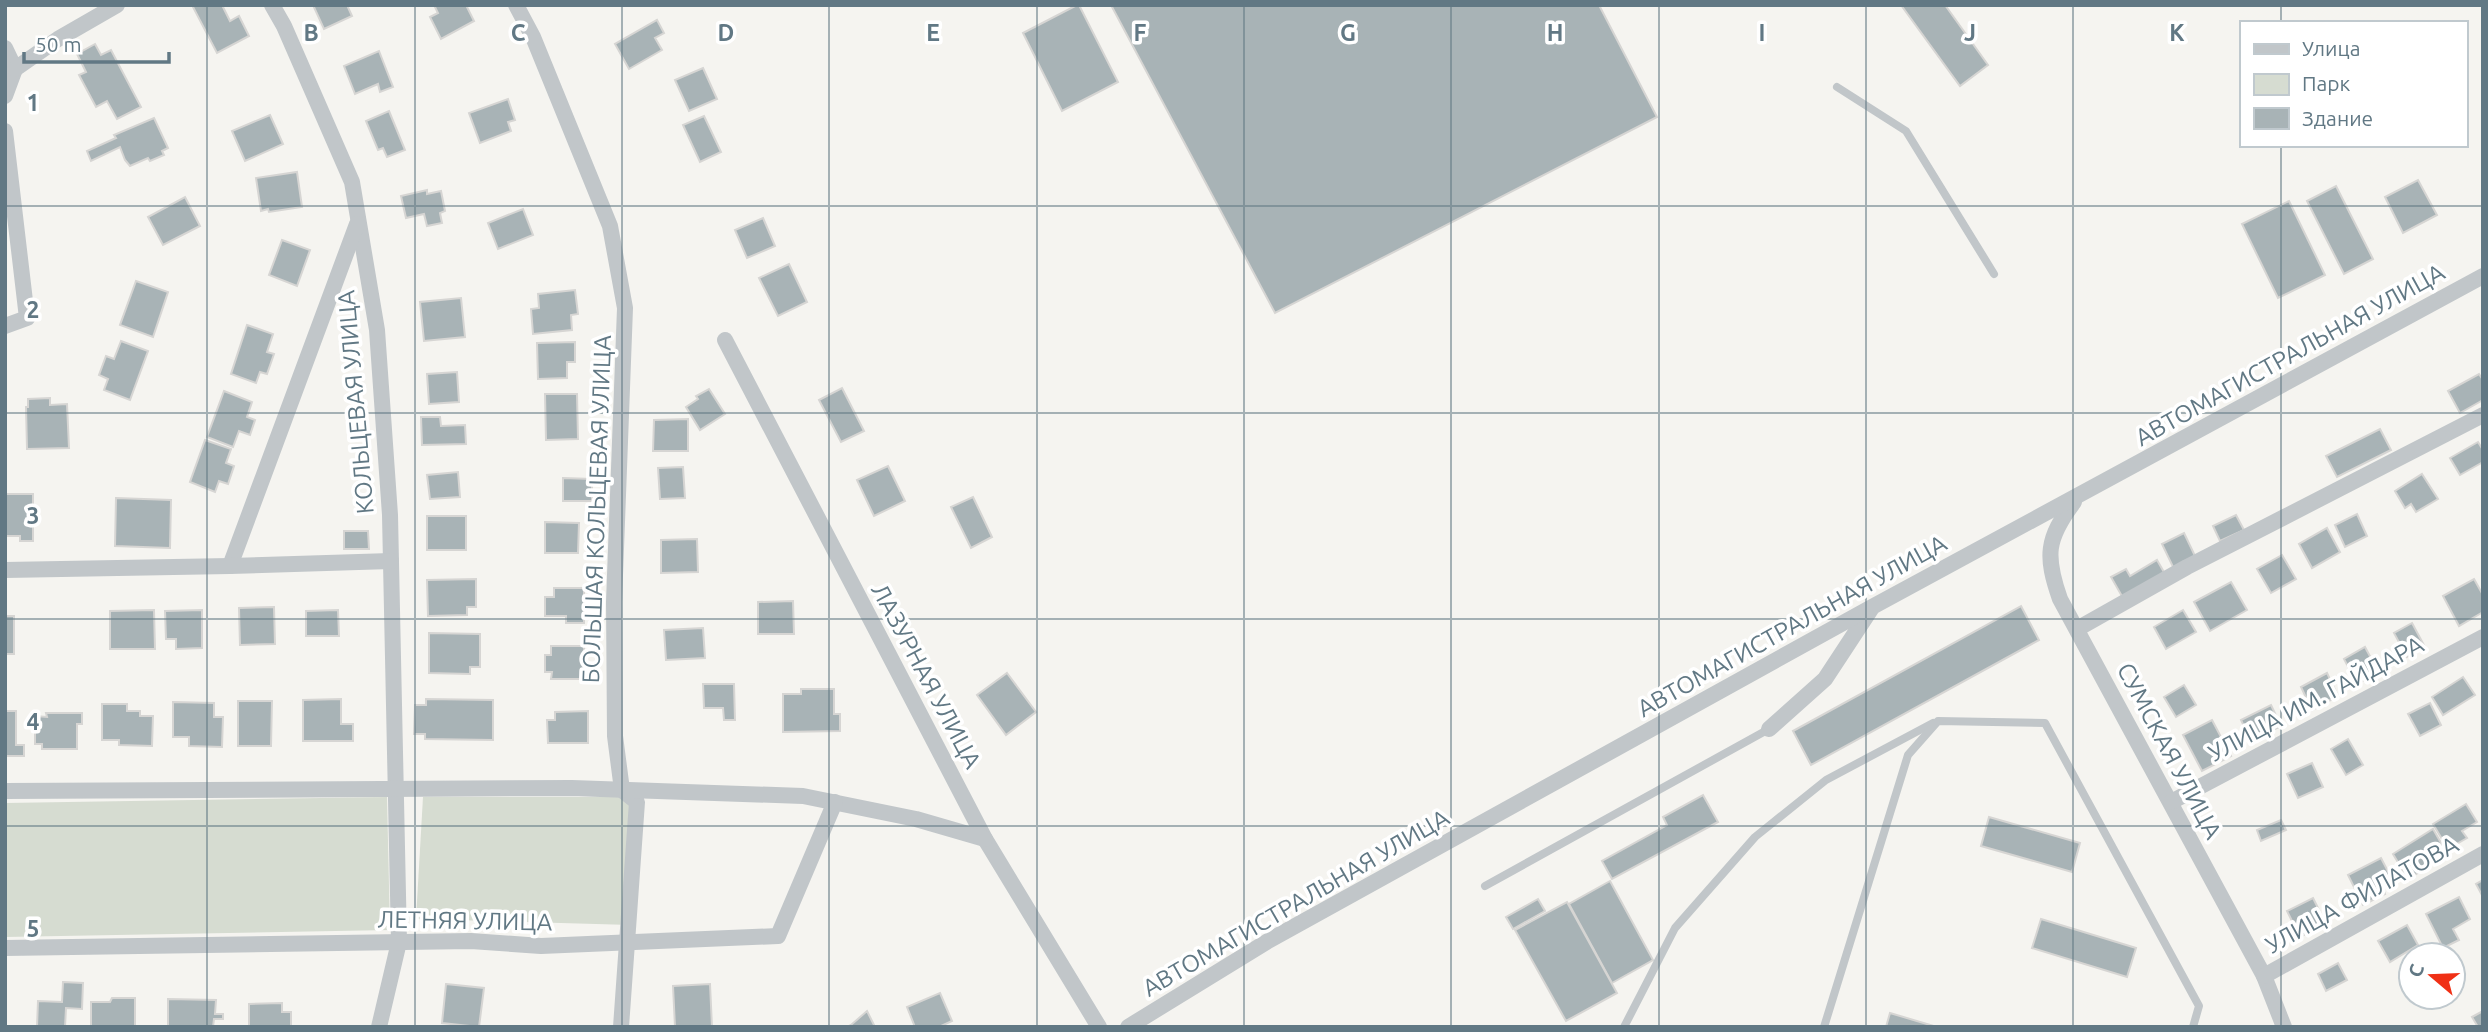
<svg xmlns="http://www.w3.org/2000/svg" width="2488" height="1032" font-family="Ubuntu,sans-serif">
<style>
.green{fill:#d6dcd1}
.building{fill:#a8b3b6;stroke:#d6d5d3;stroke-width:2}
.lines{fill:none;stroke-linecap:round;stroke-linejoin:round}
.service{stroke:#c1c6c9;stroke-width:8}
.minor{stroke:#c1c6c9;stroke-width:16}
.grid{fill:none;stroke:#617884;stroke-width:2;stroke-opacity:0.55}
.labels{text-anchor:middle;stroke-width:7;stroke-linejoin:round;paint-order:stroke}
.street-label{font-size:24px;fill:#617884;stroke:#fff}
.grid-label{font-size:23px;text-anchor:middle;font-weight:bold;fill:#617884;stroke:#fff;stroke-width:7;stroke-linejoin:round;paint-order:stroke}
</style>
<rect width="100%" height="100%" fill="#f5f4f0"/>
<g class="green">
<path d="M387,797l3,133 -385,7v-134z"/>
<path d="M423,797h220l-12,128 -215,-6z"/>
</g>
<g class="building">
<path d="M195,5h27l8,16 9,-5 10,20 -32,17 -24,-46z"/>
<path d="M313,5h34l5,11 -28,13z"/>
<path d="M434,5h32l8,16 -33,18 -11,-22 8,-4z"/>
<path d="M1077,5h2l39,77 -56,29 -39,-78z"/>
<path d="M1111,5h488l58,112 -382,196z"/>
<path d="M1901,5h44l43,60 -28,21z"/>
<path d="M657,20l7,13 -9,5 7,12 -33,19 -14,-25z"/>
<path d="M95,44l6,11 10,-5 30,57 -24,12 -10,-18 -11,6 -17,-32 7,-3 -9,-18z"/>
<path d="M379,51l14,36 -13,5 -2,-8 -23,10 -11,-28z"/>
<path d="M703,68l14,31 -28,12 -14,-31z"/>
<path d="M508,99l7,21 -7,2 3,9 -31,12 -11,-30z"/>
<path d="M389,111l16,39 -18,7 -4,-9 -5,2 -12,-29z"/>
<path d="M270,115l13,29 -38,17 -13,-30z"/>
<path d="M704,116l17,36 -21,10 -17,-37z"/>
<path d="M154,118l14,30 -6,3 2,4 -14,6 -2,-3 -18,8 -5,-6 -5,-13 -29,14 -4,-10 29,-13 -2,-3z"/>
<path d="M297,172l5,35 -33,5 -1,-3 -7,2 -5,-33z"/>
<path d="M2418,180l19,35 -34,18 -18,-36z"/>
<path d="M2336,186l37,73 -29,15 -37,-73z"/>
<path d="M427,190v4l14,-3 4,20 -5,2 2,10 -15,3 -3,-12 -18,4 -5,-22z"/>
<path d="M185,197l15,29 -37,19 -15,-28z"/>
<path d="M2289,201l36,74 -47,23 -36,-74z"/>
<path d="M523,209l10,26 -35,14 -10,-26z"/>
<path d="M763,218l12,28 -28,12 -12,-28z"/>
<path d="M282,240l28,10 -13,36 -28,-11z"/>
<path d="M789,264l18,38 -29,14 -19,-38z"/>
<path d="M136,281l32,11 -15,45 -33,-12z"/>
<path d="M575,290l3,24 -7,1 1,15 -39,4 -2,-25 8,-1 -1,-14z"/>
<path d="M461,298l4,39 -41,4 -4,-39z"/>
<path d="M247,325l26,9 -6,18 7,2 -7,20 -7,-2 -4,11 -25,-9z"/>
<path d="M121,341l27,10 -18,49 -26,-10 4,-11 -9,-4 7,-19 8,3z"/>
<path d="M575,342v20h-8v16l-29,1 -1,-36z"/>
<path d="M457,372l2,30 -30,2 -2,-30z"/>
<path d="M2479,374l4,6v20l-23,13 -12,-22z"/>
<path d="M842,388l22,43 -23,11 -22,-42z"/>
<path d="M709,389l16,25 -25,16 -14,-23 12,-8 -2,-3z"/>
<path d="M224,391l28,11 -5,15 8,3 -5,15 -11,-4 -6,16 -26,-10z"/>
<path d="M545,394h32l1,45 -32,1z"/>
<path d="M50,398v7l17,-1 2,44 -42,1 -1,-42h2v-8z"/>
<path d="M421,417h19l1,9 24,-1 1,19 -44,1z"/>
<path d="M688,419v32h-35l1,-31z"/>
<path d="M2380,429l11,21 -54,27 -11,-21z"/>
<path d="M205,440l26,9 -5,14 8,3 -6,18 -9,-3 -4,11 -25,-10z"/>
<path d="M2478,442l5,8v12l-23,13 -10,-17z"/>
<path d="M888,466l17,35 -31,15 -17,-36z"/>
<path d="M683,467l2,31 -25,1 -2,-31z"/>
<path d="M458,472l2,25 -30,2 -3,-24z"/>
<path d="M2422,474l16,25 -22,13 -5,-8 -6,4 -10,-17z"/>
<path d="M563,478l29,1v22h-29z"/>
<path d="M5,494h28v47h-13v-5h-15z"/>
<path d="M973,497l19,40 -21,11 -20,-41z"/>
<path d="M116,498l55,2 -1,48 -55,-2z"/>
<path d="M2357,514l10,22 -22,11 -10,-22z"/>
<path d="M2236,515l8,15 -24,11 -7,-15z"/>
<rect x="427" y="516" width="39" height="34"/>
<path d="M545,522l34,1 -1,30h-33z"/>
<path d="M2327,528l13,24 -28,16 -13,-24z"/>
<path d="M344,531h24l1,18h-25z"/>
<path d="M2184,533l12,25 -22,11 -12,-25z"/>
<path d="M697,539l1,33 -37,1v-33z"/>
<path d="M2282,555l14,24 -25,14 -14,-24z"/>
<path d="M2157,560l8,14 -42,24 -12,-21 15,-8 4,7z"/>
<path d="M476,579v28h-9v8l-39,1 -1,-36z"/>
<path d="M2474,579l9,16v17l-24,14 -16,-30z"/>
<path d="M2231,582l16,28 -37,21 -16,-29z"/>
<path d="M554,588h30v35h-18v-7h-21v-19h9z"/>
<path d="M793,601l1,33h-36v-32z"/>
<path d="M2021,606l18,34 -228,125 -18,-34z"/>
<path d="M274,607l1,37 -35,1 -1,-37z"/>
<path d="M154,610l1,39h-45v-38z"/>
<path d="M202,610v38l-26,1v-10h-10l-1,-28z"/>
<path d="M338,610l1,26h-33v-25z"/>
<path d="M2183,610l13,22 -30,17 -12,-22z"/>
<rect x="5" y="616" width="9" height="38"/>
<path d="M2412,623l13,24 -18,10 -13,-24z"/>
<path d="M703,628l2,30 -39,2 -2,-30z"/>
<path d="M429,633l51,1v33h-10v7l-41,-1z"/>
<path d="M551,646h33l1,33h-34l1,-7h-7v-17h6z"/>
<path d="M2365,647l7,13 5,-3 7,13 -27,14 -13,-25z"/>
<path d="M1007,673l29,39 -30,23 -29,-40z"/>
<path d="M2327,673l11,23 -26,14 -11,-23z"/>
<path d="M2463,677l12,18 -32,20 -11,-18z"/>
<path d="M703,684h31l1,36h-11l-1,-12h-19z"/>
<path d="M2184,685l12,20 -20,12 -12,-20z"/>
<path d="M801,689h33v25h6v17l-57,1v-38h18z"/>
<path d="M341,699v25h12v17h-50v-41z"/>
<path d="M426,699l67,1v40l-68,-1v-5h-11l1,-29h11z"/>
<path d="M238,701h34l-1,45h-33z"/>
<path d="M173,702l41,1v14h9l-1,30 -33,-1v-9h-16z"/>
<path d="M2430,703l11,22 -21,11 -12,-22z"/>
<path d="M102,704h25v7h13v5h13l-1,30 -33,-1v-5h-17z"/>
<path d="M2271,705l10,21 -30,15 -10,-21z"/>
<path d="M5,711h11v34h8v11h-19z"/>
<path d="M588,711v32h-40l-1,-23h8v-8z"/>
<path d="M46,713h36v11h-5v25h-35v-5h-7v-28l12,1z"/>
<path d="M2212,720l19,36 -29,15 -19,-36z"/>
<path d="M2348,739l15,26 -17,10 -15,-26z"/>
<path d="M2312,763l11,24 -25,11 -11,-24z"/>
<path d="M1703,795l15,27 -106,57 -10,-18 65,-36 -4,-8z"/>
<path d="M2466,804l11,18 -15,9 5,7 -19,11 -15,-25z"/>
<path d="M1989,817l91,26 -8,29 -91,-26z"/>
<path d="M2281,820l5,10 -25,11 -4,-11z"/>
<path d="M2433,829l15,26 -40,24 -15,-25z"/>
<path d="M2381,858l12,23 -11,6 3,7 -22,11 -15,-30z"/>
<path d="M2483,880v17l-7,-13z"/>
<path d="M1610,881l43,79 -41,23 -43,-79z"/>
<path d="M2459,897l11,22 -17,10 6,11 -16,8 -17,-34z"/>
<path d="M2313,898l13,26 -26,13 -13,-26z"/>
<path d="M1538,899l7,12 -32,18 -7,-12z"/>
<path d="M1567,902l50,91 -51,28 -51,-91z"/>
<path d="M2041,919l95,29 -9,29 -95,-29z"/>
<path d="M2407,925l11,20 -28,17 -12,-21z"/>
<path d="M2338,963l9,17 -21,11 -8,-17z"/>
<path d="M63,982l20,1 -1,26 -16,-1 -1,19h-28l1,-26 24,1z"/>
<path d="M446,984l38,4 -5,39 -37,-4z"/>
<path d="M710,984l2,43h-37l-2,-41z"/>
<path d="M940,993l12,28 -13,6h-24l-8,-20z"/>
<path d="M112,998h23v29h-44v-25h19z"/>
<path d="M168,999l48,1 -1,14h8v5h-9l-1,8h-45z"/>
<path d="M282,1003v9h9v15h-42v-23z"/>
<path d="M867,1011l8,16h-28l4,-2z"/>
<path d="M2483,1011v16h-5l-6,-10z"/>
<path d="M1890,1013l47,14h-51z"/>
</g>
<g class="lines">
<g class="service">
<path d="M1837,87l69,44 88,143"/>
<path d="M1485,886l284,-157"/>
<path d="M1624,1027l51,-99 80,-91 71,-57 107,-57"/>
<path d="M1824,1027l84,-272 30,-34 107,2 154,283 -6,21"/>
</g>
<g class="minor">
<path d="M272,5l12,21 68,156 25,148 13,185 9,427 -20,85"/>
<path d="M516,5l17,32 77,189 15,82 -11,294 1,134 7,54 15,12 -16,225"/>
<path d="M5,48l10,21 -10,27"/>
<path d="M15,69l43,-30 59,-34"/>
<path d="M5,131l22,187 -22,8"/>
<path d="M725,340l260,499 114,188"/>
<path d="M2074,502c-28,37 -29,54 -14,97l204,377 20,51"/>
<path d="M230,566l127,-342"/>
<path d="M5,570l225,-4 161,-5"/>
<path d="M2077,629l110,-62 296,-152"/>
<path d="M1769,729l56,-50 46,-70"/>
<path d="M5,791l567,-3 231,8 113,23 69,20"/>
<path d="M2171,802l312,-165"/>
<path d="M5,948l466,-7 70,5 237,-10 57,-134"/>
<path d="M2264,976l219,-122"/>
<path d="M1128,1027l140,-86 604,-334 611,-331"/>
</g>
</g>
<path class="grid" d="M207,5v1022M415,5v1022M622,5v1022M829,5v1022M1037,5v1022M1244,5v1022M1451,5v1022M1659,5v1022M1866,5v1022M2073,5v1022M2281,5v18M2281,145v882M5,206h2478M5,413h2478M5,619h2478M5,826h2478"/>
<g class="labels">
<g class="street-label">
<text transform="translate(2290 355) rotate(-29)" y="8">АВТОМАГИСТРАЛЬНАЯ УЛИЦА</text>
<text transform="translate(356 402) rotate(-95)" y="8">КОЛЬЦЕВАЯ УЛИЦА</text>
<text transform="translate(597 509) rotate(-88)" y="8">БОЛЬШАЯ КОЛЬЦЕВАЯ УЛИЦА</text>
<text transform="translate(1792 626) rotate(-29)" y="8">АВТОМАГИСТРАЛЬНАЯ УЛИЦА</text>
<text transform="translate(926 676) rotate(62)" y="8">ЛАЗУРНАЯ УЛИЦА</text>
<text transform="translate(2316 699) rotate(-28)" y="8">УЛИЦА ИМ. ГАЙДАРА</text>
<text transform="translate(2169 751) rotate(62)" y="8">СУМСКАЯ УЛИЦА</text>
<text transform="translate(2362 895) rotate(-29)" y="8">УЛИЦА ФИЛАТОВА</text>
<text transform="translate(1296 903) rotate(-30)" y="8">АВТОМАГИСТРАЛЬНАЯ УЛИЦА</text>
<text transform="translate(465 921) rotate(1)" y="8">ЛЕТНЯЯ УЛИЦА</text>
</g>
</g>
<g class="grid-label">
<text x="311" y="41">B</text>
<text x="518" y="41">C</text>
<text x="726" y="41">D</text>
<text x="933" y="41">E</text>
<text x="1140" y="41">F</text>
<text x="1348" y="41">G</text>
<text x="1555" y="41">H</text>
<text x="1762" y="41">I</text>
<text x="1970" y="41">J</text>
<text x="2177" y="41">K</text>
<text x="33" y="111">1</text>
<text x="33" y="318">2</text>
<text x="33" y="524">3</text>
<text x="33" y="730">4</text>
<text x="33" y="937">5</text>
</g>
<rect width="2488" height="1032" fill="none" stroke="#617884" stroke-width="14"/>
<rect x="2240" y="21" width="228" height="126" fill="#ffffff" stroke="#c0c9ce" stroke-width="2"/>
<rect x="2254" y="44" width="35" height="10" fill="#c1c6c9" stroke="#c0c9ce" stroke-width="2"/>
<text x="2302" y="56" font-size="21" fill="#617884">Улица</text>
<rect x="2254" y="74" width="35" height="21" fill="#d6dcd1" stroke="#c0c9ce" stroke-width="2"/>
<text x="2302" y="91" font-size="21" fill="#617884">Парк</text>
<rect x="2254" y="108" width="35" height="21" fill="#a8b3b6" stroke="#c0c9ce" stroke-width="2"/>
<text x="2302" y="126" font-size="21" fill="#617884">Здание</text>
<g transform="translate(2432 976) rotate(289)"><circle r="33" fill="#ffffff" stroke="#c0c9ce" stroke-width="2"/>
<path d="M0-5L12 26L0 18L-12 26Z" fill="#f03015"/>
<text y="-10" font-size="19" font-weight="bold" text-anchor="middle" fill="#617884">С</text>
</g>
<path d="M24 52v10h145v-10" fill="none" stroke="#617884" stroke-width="3.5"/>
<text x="35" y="52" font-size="21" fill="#617884" stroke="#ffffff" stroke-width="5" paint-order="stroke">50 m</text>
</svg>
